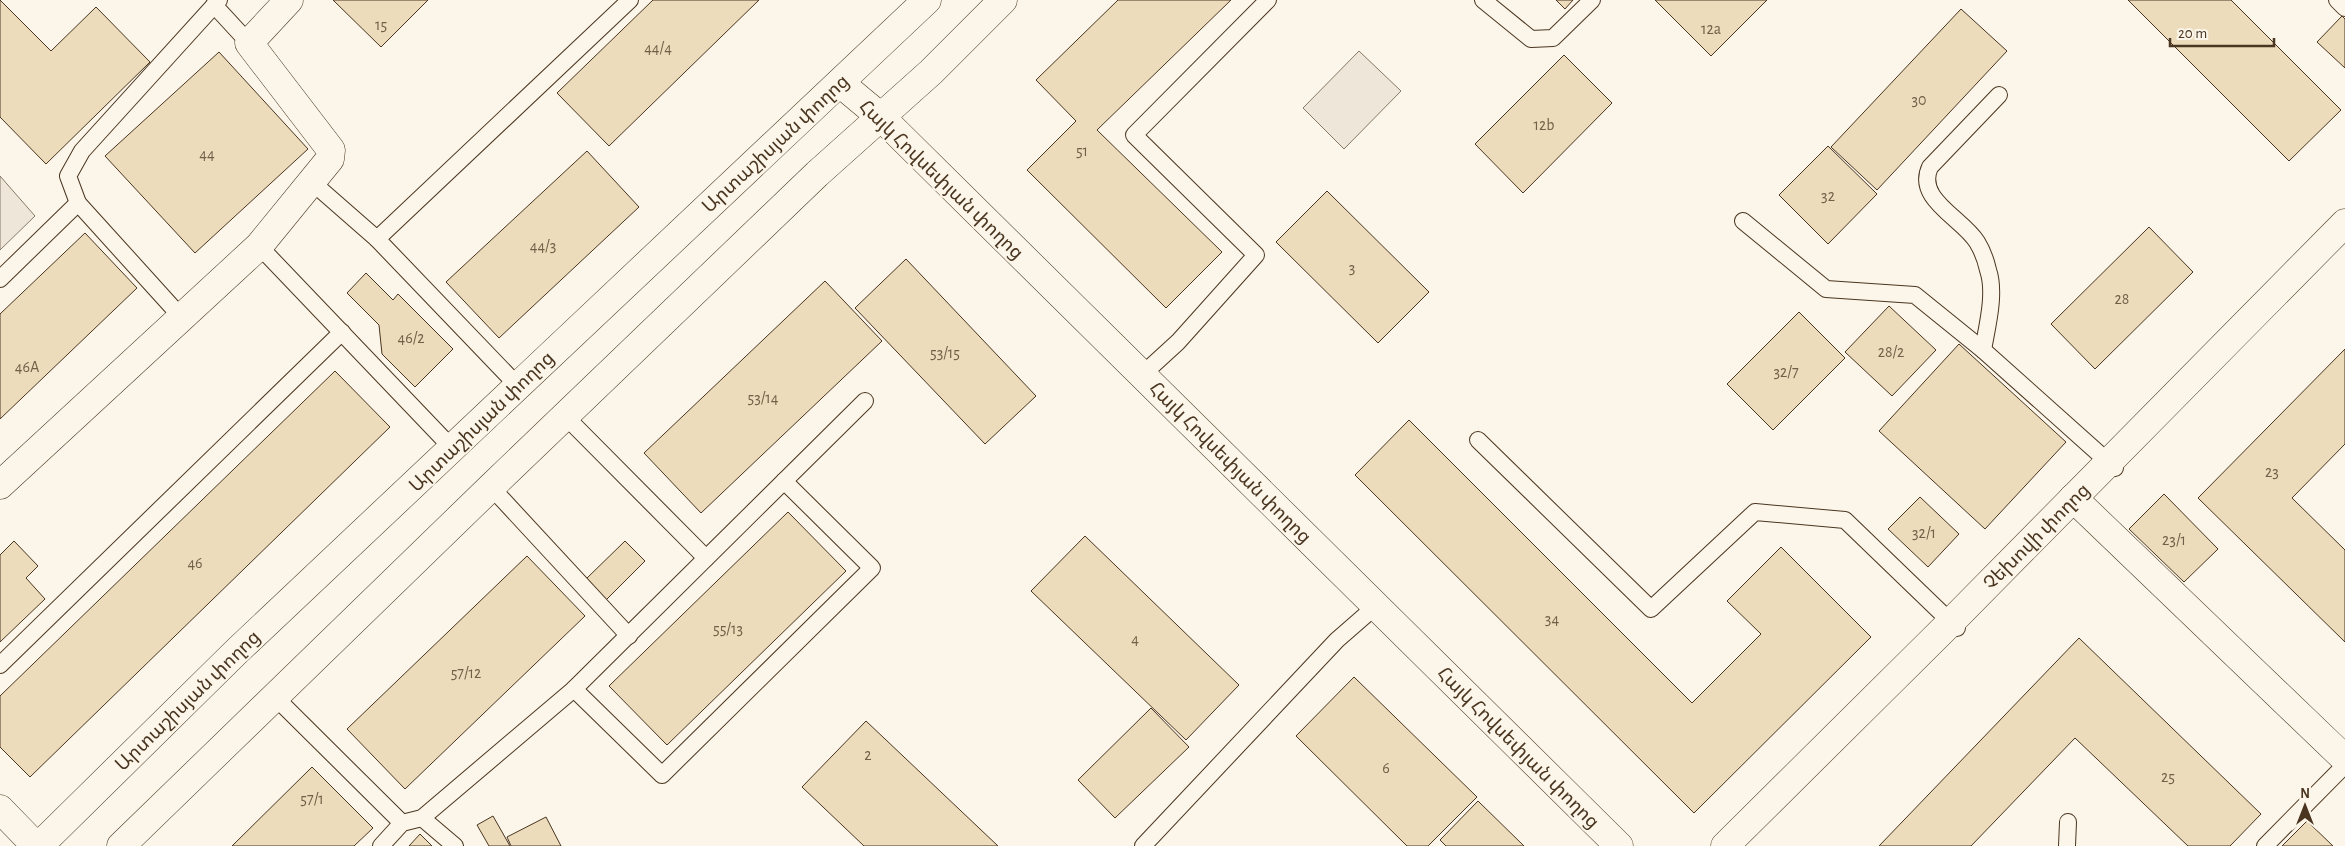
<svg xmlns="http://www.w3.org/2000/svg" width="2345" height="846" font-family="'Alegreya Sans','Noto Sans Armenian',sans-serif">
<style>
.green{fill:#ede6d9;stroke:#887966}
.building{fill:#ecdcbc;stroke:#4a3520}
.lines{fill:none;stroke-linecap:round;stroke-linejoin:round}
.lane-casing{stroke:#4a3520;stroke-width:18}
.street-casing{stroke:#4a3520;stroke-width:29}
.secondary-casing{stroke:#4a3520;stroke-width:29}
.lane{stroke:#fbf6e9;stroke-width:16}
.street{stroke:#fbf6e9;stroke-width:28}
.secondary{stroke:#fbf6e9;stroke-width:28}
.labels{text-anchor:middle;stroke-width:4;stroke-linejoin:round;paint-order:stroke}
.number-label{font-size:16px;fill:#725f47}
.street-label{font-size:19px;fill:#4a3520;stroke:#fbf6e9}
</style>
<rect width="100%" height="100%" fill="#fbf6e9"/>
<g class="green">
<path d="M1359,51l42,40 -57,58 -41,-41z"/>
<path d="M0,176l35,40 -35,34z"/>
</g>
<g class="building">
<path d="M0,0l51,51 45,-44 54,55 -104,102 -46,-47z"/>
<path d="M333,0h95l-47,47z"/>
<path d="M653,0h106l-150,146 -52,-53z"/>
<path d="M1118,0h113l-134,130 125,122 -56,56 -139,-138 49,-49 -40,-41z"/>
<path d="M1556,0h17l-8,9z"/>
<path d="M1655,0h112l-56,56z"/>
<path d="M2128,0h103l110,110 -52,51z"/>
<path d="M1961,9l46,42 -130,139 -46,-43z"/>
<path d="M2342,16l3,3v49l-28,-26z"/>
<path d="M219,52l89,97 -113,104 -90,-97z"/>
<path d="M1564,55l48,48 -89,90 -48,-49z"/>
<path d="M1828,146l49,48 -49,50 -49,-49z"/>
<path d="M587,151l52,56 -140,131 -53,-56z"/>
<path d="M1327,191l102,101 -51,51 -102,-101z"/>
<path d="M2149,227l44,45 -98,97 -44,-45z"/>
<path d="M85,233l52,55 -137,131v-105z"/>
<path d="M906,259l130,137 -51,48 -130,-136z"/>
<path d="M366,273l27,27 5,-6 55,55 -38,38 -33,-33 -3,-29 -32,-32z"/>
<path d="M825,281l57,60 -181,172 -57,-60z"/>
<path d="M1889,306l47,44 -44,46 -47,-44z"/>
<path d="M1799,312l46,46 -72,72 -46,-46z"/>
<path d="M1959,344l107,98 -81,87 -106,-98z"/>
<path d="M2345,349v95l-53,54 53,52v92l-147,-144z"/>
<path d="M335,371l55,56 -360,350 -30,-30v-51z"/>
<path d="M1409,420l283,283 69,-69 -34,-33 54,-54 90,90 -177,176 -339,-338z"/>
<path d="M2164,494l54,55 -34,33 -55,-53z"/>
<path d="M1920,497l39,37 -31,33 -40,-38z"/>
<path d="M788,512l58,59 -179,174 -58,-59z"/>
<path d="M1085,536l154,149 -53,55 -155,-149z"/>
<path d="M14,541l24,25 -12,12 19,21 -45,43v-87z"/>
<path d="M625,541l20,20 -39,39 -20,-21z"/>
<path d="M527,556l58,60 -180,173 -58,-60z"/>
<path d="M2079,638l182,176 -31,32h-42l-113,-108 -104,108h-92z"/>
<path d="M1354,677l123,120 -49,49h-21l-111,-110z"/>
<path d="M1151,708l38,39 -74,71 -37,-38z"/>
<path d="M866,721l132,125h-134l-62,-59z"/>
<path d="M312,767l61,61 -19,18h-122z"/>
<path d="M1478,801l46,45h-78l-6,-6z"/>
<path d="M493,816l17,30h-21l-12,-21z"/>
<path d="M546,817l15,29h-50l-4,-9z"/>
<path d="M2307,821l26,25h-51z"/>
<path d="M420,834l12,12h-23z"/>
</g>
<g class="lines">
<g class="lane-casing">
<g id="lane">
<path d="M1483,0l48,39 22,-1 39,-38"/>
<path d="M2337,0l8,8"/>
<path d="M214,5l35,38"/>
<path d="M313,183l64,56 141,147"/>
<path d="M78,203l-10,-27 14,-25 137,-151"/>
<path d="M1743,221l83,68 89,6 68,55 132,118"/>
<path d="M377,239l253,-239"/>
<path d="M259,246l194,203"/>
<path d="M0,279l78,-76 105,116"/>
<path d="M1983,350c4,-23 13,-57 5,-80 -2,-9 -6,-20 -11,-28 -15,-24 -62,-43 -47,-75l69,-72"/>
<path d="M1143,374l35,-32 78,-87 -122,-120 134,-135"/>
<path d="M565,416l141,142"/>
<path d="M1478,440l173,169 104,-97 90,8 112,108"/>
<path d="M491,487l138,149"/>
<path d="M0,665l342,-333"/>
<path d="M574,689l88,86 210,-207 -88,-87"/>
<path d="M274,696l128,127"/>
<path d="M422,818l33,28"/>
<path d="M381,846l21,-23 20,-5 152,-129 291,-288"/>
<path d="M1143,846l194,-206 39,-34"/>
<path d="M2067,846l1,-24"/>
<path d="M2265,846l80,-81"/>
</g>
</g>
<g class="street-casing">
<g id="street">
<path d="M0,485l259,-239 71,-87 1,-9 -82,-107 40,-43"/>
<path d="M2073,498l272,261"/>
<path d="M0,809l36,37"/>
</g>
</g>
<g class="secondary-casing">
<g id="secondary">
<path d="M840,83l42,35 737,728"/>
<path d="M39,846l198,-195 690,-651"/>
<path d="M121,846l370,-359 326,-313 114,-102 72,-72"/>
<path d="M1725,846l226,-224 394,-399"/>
</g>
</g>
<use href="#lane" class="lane"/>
<use href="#street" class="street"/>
<use href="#secondary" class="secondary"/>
</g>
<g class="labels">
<g class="number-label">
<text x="381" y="30">15</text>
<text x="1711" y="34">12a</text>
<text x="658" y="53">44/4</text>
<text x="1919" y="105">30</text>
<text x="1544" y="130">12b</text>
<text x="1082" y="156">51</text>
<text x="207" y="159">44</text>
<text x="1828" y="201">32</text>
<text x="543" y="251">44/3</text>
<text x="1352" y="273">3</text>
<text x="2122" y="304">28</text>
<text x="411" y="343">46/2</text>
<text x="1891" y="357">28/2</text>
<text x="945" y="358">53/15</text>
<text x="27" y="372">46А</text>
<text x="1786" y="377">32/7</text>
<text x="763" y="403">53/14</text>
<text x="2272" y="477">23</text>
<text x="1924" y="538">32/1</text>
<text x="2174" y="545">23/1</text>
<text x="195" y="568">46</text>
<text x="1552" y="624">34</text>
<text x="728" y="634">55/13</text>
<text x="1135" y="644">4</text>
<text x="466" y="678">57/12</text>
<text x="868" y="760">2</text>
<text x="1386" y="773">6</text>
<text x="2168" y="782">25</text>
<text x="312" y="804">57/1</text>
</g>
<g class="street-label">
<text transform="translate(775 143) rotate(-43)" y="7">Արտաշիսյան փողոց</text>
<text transform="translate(942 179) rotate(44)" y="7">Հայկ Հովսեփյան փողոց</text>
<text transform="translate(481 421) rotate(-44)" y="7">Արտաշիսյան փողոց</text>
<text transform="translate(1231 462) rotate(45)" y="7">Հայկ Հովսեփյան փողոց</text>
<text transform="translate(2036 536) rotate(-45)" y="7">Չեխովի փողոց</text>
<text transform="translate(187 700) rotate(-44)" y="7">Արտաշիսյան փողոց</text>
<text transform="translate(1519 747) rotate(45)" y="7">Հայկ Հովսեփյան փողոց</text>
</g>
</g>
<g transform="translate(2305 806)" stroke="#fbf6e9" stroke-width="4" paint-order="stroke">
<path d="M0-4L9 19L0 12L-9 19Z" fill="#4a3520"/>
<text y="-8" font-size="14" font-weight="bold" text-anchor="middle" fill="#4a3520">N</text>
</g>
<path d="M2170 38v8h104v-8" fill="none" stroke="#4a3520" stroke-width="2.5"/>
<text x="2178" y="38" font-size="15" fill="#4a3520" stroke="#fbf6e9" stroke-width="4" paint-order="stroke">20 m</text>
</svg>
